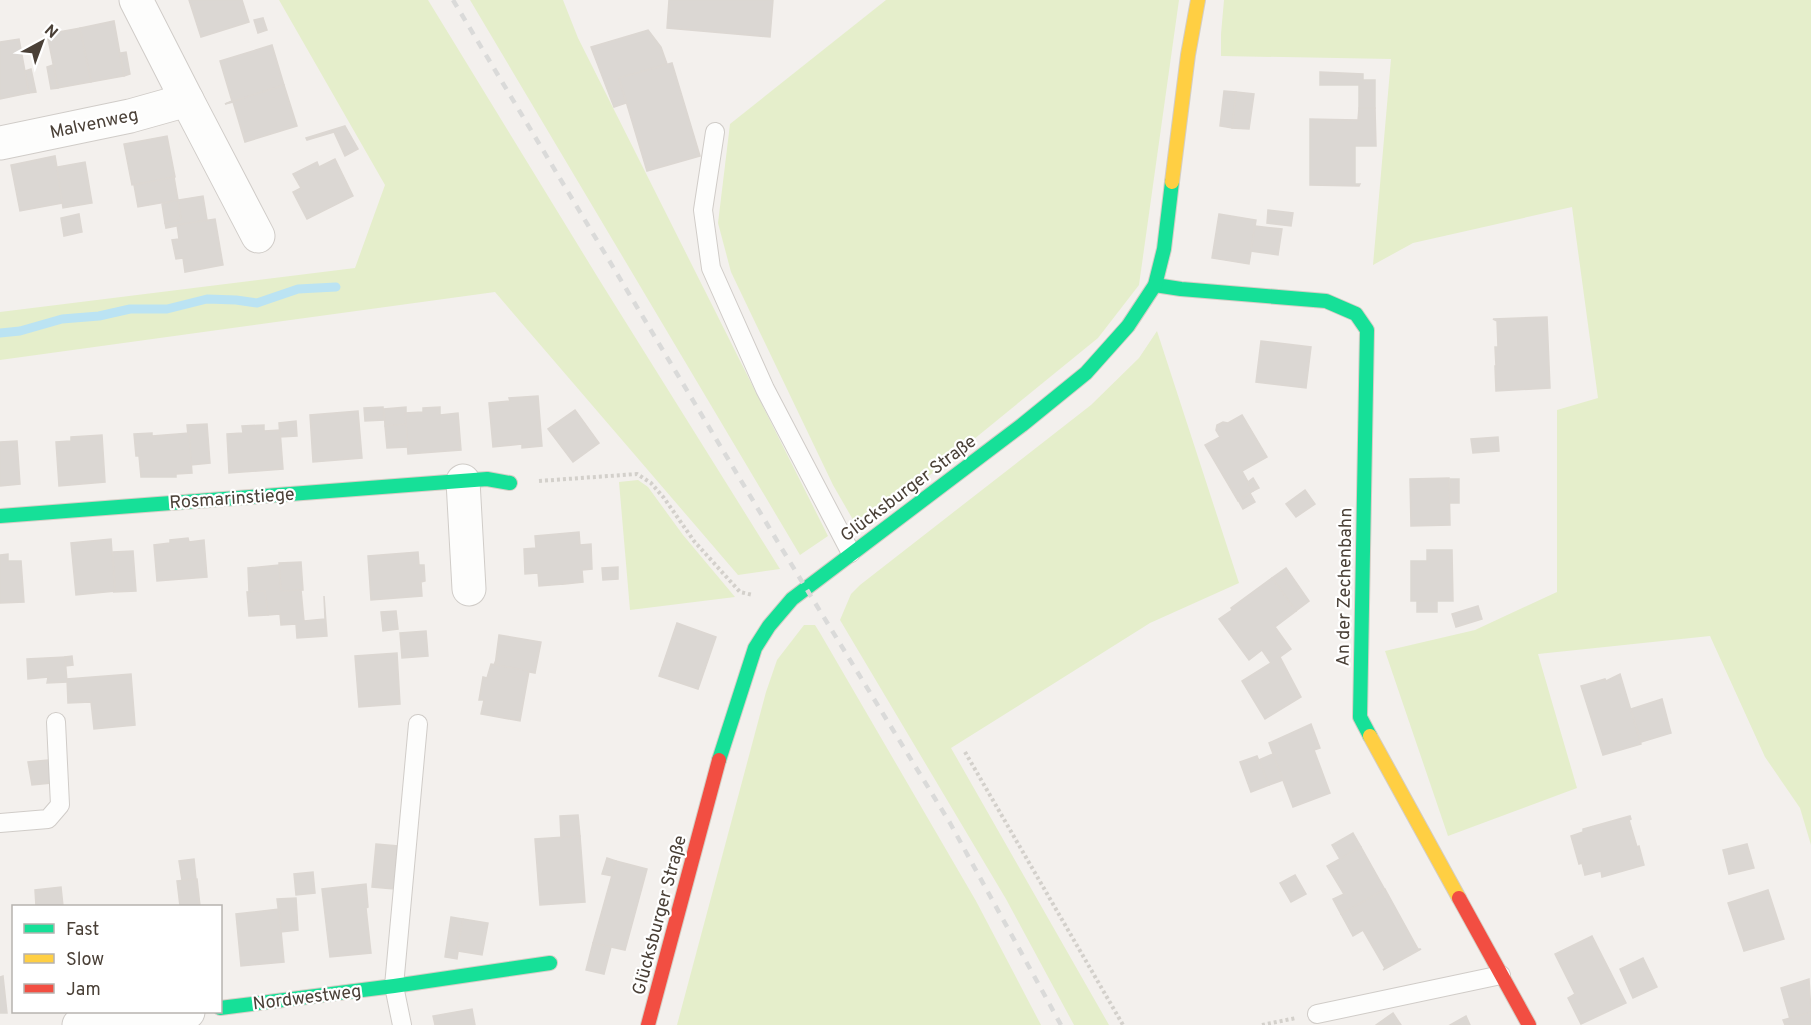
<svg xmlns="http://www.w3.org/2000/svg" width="1811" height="1025" font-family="Overpass,sans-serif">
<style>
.green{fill:#e5eecb}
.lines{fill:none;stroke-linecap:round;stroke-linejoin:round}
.stream{stroke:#bbe3f3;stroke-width:9}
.building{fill:#dbd7d3;stroke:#dcd7d2;stroke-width:1.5}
.lane-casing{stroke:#d0ccc8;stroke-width:20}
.street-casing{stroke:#d0ccc8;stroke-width:35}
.fast-casing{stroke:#d4cec5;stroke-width:16}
.slow-casing{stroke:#d4cec5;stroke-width:16}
.jam-casing{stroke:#d4cec5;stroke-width:16}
.path{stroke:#d3d0cb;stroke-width:4;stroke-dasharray:3 3;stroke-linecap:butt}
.lane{stroke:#fdfdfc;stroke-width:18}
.street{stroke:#fdfdfc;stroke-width:33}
.fast{stroke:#16e098;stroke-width:14}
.slow{stroke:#ffcf43;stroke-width:14}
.jam{stroke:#f24e42;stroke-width:14}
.rail{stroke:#dadad9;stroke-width:4.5;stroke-dasharray:8 8;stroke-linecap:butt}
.labels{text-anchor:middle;stroke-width:4.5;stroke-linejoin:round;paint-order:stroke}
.street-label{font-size:18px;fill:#4a4037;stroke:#fff}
</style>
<rect width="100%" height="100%" fill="#f3f0ed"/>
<g class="green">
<path d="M279,0h149l172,281 180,288 -42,6 -243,-283 -495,68v-48l355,-44 30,-83z"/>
<path d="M470,0h93l15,38 250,498 -28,19z"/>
<path d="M886,0h293l-40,285 -41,53 -238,194 -27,-47 -102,-213 -13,-49 12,-99z"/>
<path d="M1224,0h587v845l-11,-37 -35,-51 -55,-121 -172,18 39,134 -129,48 -63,-185 90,-21 82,-38v-182l41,-12 -26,-191 -159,36 -40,22 18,-206 -170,-3v-22z"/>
<path d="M1157,331l82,252 -89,40 -199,125 158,277h-35l-68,-126 -166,-279 11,-26 9,-9 231,-180 48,-47z"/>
<path d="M638,480l10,7 35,48 52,62 -105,13 -11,-128z"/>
<path d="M804,625h11l5,8 156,268 65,124h-364l89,-333 11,-32z"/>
</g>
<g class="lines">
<path class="stream" d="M0,333l20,-2 42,-12 37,-3 31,-7h37l40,-10 29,1 21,3 41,-14 38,-2"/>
</g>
<g class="building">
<path d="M189,0h53l7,22 -48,15z"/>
<path d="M669,0h104l-3,37 -103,-9z"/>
<path d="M263,18l4,12 -9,3 -4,-13z"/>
<path d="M114,21l10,55 -33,6 -11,-54z"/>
<path d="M80,28l11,54 -33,6 -11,-54z"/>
<path d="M648,30l13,17 6,17 -48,14 7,25 -12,4 -23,-60z"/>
<path d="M19,39l10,54 -29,6v-57z"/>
<path d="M272,45l12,40 -59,19 7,-3 -12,-40z"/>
<path d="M126,52l4,22 -6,2 -4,-23z"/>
<path d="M672,63l28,93 -53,15 -28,-93z"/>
<path d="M53,65l5,23 -7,1 -4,-22z"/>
<path d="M31,69l5,23 -7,1 -4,-22z"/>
<path d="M1320,72l43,2v6h12v28h-16v-23h-39z"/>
<path d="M284,85l13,41 -52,16 -12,-40 -8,2z"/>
<path d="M1224,91l12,1 -4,36 -12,-2z"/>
<path d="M1236,92l18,2 -5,35 -17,-1z"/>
<path d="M1359,108h16l1,38h-21v38h5l-1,2 -49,-1v-66l48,1z"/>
<path d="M345,126l13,23 -13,7 -11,-24 -27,8 -1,-2z"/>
<path d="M167,136l8,41 -43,8 -8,-41z"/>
<path d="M55,156l8,47 -43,8 -9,-46z"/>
<path d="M335,159l18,37 -46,23 -14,-27 8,-4 -8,-14 24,-12 2,5z"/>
<path d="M85,162l7,41 -29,5 -6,-41z"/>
<path d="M174,177l4,23 -40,7 -4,-22z"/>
<path d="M203,196l4,24 -41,8 -1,-5 16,-3 -3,-20z"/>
<path d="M178,200l3,20 -16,3 -3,-19z"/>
<path d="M1268,210l25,3 -2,13 -24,-3z"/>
<path d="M79,214l3,18 -18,4 -3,-18z"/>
<path d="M1219,214l37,6 -7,44 -37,-6z"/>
<path d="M215,219l8,46 -38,7 -2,-14 -7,1 -4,-19 7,-1 -2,-14z"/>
<path d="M1255,226l27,3 -4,26 -27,-4z"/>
<path d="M1547,317l3,71 -54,3 -1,-25h1l-1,-19h3l-1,-26 -4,-2z"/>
<path d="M1261,341l50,6 -5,41 -50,-6z"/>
<path d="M538,396l4,50 -20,2v-4l-29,3 -4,-44 21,-2 -1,-3z"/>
<path d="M383,407l1,13 -19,1 -1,-13z"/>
<path d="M406,407v17l-21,2 -1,-17z"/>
<path d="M440,407v8l18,-2 3,37 -53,4 -3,-41 18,-1v-4z"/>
<path d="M575,410l24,33 -26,19 -25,-33z"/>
<path d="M358,411l4,47 -49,4 -3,-47z"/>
<path d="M1242,415l25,42 -25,14 11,20 -15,10 -33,-56 15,-8 -4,-7 1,-5 6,-3 5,1z"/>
<path d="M296,421l1,15 -17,1 -1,-14z"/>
<path d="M207,424l3,39 -19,2 -4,-40z"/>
<path d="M406,424l2,23 -21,1 -2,-22z"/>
<path d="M264,425v6l16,-1 3,39 -54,4 -2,-39 16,-1 -1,-7z"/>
<path d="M152,433v3l37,-3 3,40 -16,1v3h-35l-2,-21h-3l-2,-22z"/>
<path d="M102,435l3,47 -46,4 -3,-44 15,-1v-4z"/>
<path d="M1498,437l1,14 -26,2 -2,-14z"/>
<path d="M17,441l3,43 -20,2v-44z"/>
<path d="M1253,478l6,10 -6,3 -5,-9z"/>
<path d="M1449,478l1,47 -39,1 -1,-47z"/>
<rect x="1450" y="479" width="9" height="24"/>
<path d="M1305,490l10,14 -19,13 -10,-13z"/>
<path d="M1250,493l5,9 -12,7 -5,-9z"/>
<path d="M579,532l1,13 11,-1 1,25 -10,1 1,12 -19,2 2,-3 -3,3 -24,2 -1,-13 -13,1 -1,-25 12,-1 -1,-12z"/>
<path d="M188,538l1,4 15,-2 3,37 -50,4 -3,-36 16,-2v-3z"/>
<path d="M111,539l4,52 -39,4 -5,-52z"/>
<path d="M1427,550h25l1,51h-42v-40h16z"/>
<path d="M133,551l3,40 -23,1 2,-1 -2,-39z"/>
<path d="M418,552l1,13h5l1,16 -4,1 1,14 -51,4 -3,-44z"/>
<path d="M8,554v7h13l3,41 -24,1v-48z"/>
<path d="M301,562l2,28 -22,1 -2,-28z"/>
<path d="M279,565l2,26 20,-1 3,31 21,-2 -1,-23 3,40 -30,2 -1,-14 -15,1 -1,-11 -12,1 -3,-24 -16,1 -1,-24z"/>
<path d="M618,567v12l-15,1 -1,-12z"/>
<path d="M1286,568l23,33 -13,10 -24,-33z"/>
<path d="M1272,578l24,33 -21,16 16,22 -11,8 21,40 -36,22 -23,-38 29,-18 -9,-13 -13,10 -30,-41 13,-9 -1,-2z"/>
<path d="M265,591l3,24 -19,1 -2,-24z"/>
<rect x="1417" y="601" width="20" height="11"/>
<path d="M1478,606l4,13 -26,8 -4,-13z"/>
<path d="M396,611l2,18 -15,2 -2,-19z"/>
<path d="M677,623l39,14 -18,52 -39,-13z"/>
<path d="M426,631l2,25 -26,2 -2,-25z"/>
<path d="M499,635l42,7 -6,31 -39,-8 4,-5 -6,5 3,-8 -1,1z"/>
<path d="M397,653l3,51 -41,3 -4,-51z"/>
<path d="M72,656l1,9 -7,1 -1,-9z"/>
<path d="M65,657l2,25 -20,1 1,-6 -20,2 -1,-20z"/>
<path d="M491,664l38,7 -9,50 -39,-7 3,-14h-5l4,-23 4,1z"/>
<path d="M131,674l4,51 -41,4 -3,-27 -23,1 -1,-24z"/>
<path d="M1620,674l21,70 -38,11 -22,-69 24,-7 1,2z"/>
<path d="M1662,699l9,34 -30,9 -10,-33z"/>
<path d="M1311,724l9,24 -6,2 16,43 -37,14 -24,-64z"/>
<path d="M1273,754l10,26 -14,5 -10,-25z"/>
<path d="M1257,756l12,29 -18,7 -11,-30z"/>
<path d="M48,760l3,23 -19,2 -4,-23z"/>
<path d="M578,815l2,21 -19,2 -1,-22z"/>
<path d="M1630,816l1,3 -2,1 8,27 2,-1 5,19 -42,12 -1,-6 -16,4 -3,-12 -3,1 -8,-28 12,-4v-3z"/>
<path d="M1353,833l8,14 -21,12 -8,-14z"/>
<path d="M580,836l5,66 -45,3 -5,-66z"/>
<path d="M376,844l22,2 -4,43 -22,-2z"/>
<path d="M1747,844l7,24 -25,6 -6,-24z"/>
<path d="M1361,847l24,43 -44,24 -8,-15 11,-5 -17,-28z"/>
<path d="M607,858l9,3 -4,15 -10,-2z"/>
<path d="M194,859l2,20 -14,1 -3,-19z"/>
<path d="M616,861l31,8 -22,81 -32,-7z"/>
<path d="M313,872l2,21 -19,2 -2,-21z"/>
<path d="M1295,875l11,19 -15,8 -11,-19z"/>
<path d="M197,879l3,27h-20l-3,-25z"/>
<path d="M366,884l2,23 -2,1 5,45 -41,4 -8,-68z"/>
<path d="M61,887l2,19h-27l-1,-16z"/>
<path d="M1385,889l33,60h3l-38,21 2,-2 -22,-38 -10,6 -12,-22z"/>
<path d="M1768,890l16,49 -40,12 -16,-48z"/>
<path d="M296,898l2,32 -17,2 -4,-33z"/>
<path d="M279,909l5,53 -43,4 -5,-52z"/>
<path d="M451,917l12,2 -6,40 -12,-2z"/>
<path d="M463,919l25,4 -6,32 -25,-4z"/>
<path d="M1592,936l34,67 -45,21 -13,-26 7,-4 -20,-40z"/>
<path d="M593,943l18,4 -7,27 -18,-4z"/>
<path d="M1643,958l14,29 -24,11 -13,-29z"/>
<path d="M3,976l4,37h-7v-36z"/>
<path d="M1809,979l2,33 -21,7 -9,-31z"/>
<path d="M472,1009l3,16h-40l-2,-9z"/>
<path d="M1811,1012v13h-26l-2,-5z"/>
<path d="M1393,1013l8,12h-25z"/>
<path d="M1466,1016l4,9h-20z"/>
</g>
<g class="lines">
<g class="lane-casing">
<g id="lane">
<path d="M715,132l-12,78 8,58 54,121 86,164"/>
<path d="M0,823l48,-4 12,-14 -4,-83"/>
<path d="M1317,1014l184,-39"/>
<path d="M402,1025l-8,-39 24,-262"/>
</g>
</g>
<g class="street-casing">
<g id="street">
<path d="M187,100l71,136"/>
<path d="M0,143l130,-27 57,-16 -51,-100"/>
<path d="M463,481l6,108"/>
<path d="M79,1025l109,-13"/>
</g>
</g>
<g class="fast-casing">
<g id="fast">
<path d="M1155,285l26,4 145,12 30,13 11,16 -7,387 10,19"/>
<path d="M0,516l487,-37 23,4"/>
<path d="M719,760l36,-112 14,-22 23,-27 230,-174 64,-52 42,-47 27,-41 9,-36 8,-67"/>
<path d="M220,1008l174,-22 156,-23"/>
</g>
</g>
<g class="slow-casing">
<g id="slow">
<path d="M1172,182l16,-127 10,-55"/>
<path d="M1370,736l89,162"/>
</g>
</g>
<g class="jam-casing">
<g id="jam">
<path d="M1459,898l70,127"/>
<path d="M648,1025l71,-265"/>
</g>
</g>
<g class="path">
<path d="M539,481l98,-7 14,9 13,15 30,43 46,51 13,3"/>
<path d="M965,752l158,273"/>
<path d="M1262,1025l34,-7"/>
</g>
<use href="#lane" class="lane"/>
<use href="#street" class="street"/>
<use href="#fast" class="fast"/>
<use href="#slow" class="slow"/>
<use href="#jam" class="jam"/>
<path class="rail" d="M453,0l329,549 168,274 111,202"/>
</g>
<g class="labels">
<g class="street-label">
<text transform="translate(94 123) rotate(-12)" y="6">Malvenweg</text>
<text transform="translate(908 488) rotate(-37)" y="6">Glücksburger Straße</text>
<text transform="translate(232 498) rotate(-4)" y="6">Rosmarinstiege</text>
<text transform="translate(1344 587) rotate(-89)" y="6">An der Zechenbahn</text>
<text transform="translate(659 915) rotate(-75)" y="6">Glücksburger Straße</text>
<text transform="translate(307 997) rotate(-7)" y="6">Nordwestweg</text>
</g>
</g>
<rect x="12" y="905" width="210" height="108" fill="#ffffff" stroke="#b7b3af" stroke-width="1.5"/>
<rect x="24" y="924" width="30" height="9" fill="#16e098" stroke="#b7b3af" stroke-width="1.5"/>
<text x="66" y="935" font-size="18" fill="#4a4037">Fast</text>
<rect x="24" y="954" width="30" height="9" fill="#ffcf43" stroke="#b7b3af" stroke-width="1.5"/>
<text x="66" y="965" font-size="18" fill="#4a4037">Slow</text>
<rect x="24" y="984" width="30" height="9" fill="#f24e42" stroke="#b7b3af" stroke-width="1.5"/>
<text x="66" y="995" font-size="18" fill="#4a4037">Jam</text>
<g transform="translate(42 42) rotate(41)" stroke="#ffffff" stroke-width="4.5" paint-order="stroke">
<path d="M0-4.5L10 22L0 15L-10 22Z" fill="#4a4037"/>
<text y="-9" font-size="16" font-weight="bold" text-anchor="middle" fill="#4a4037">N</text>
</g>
</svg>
